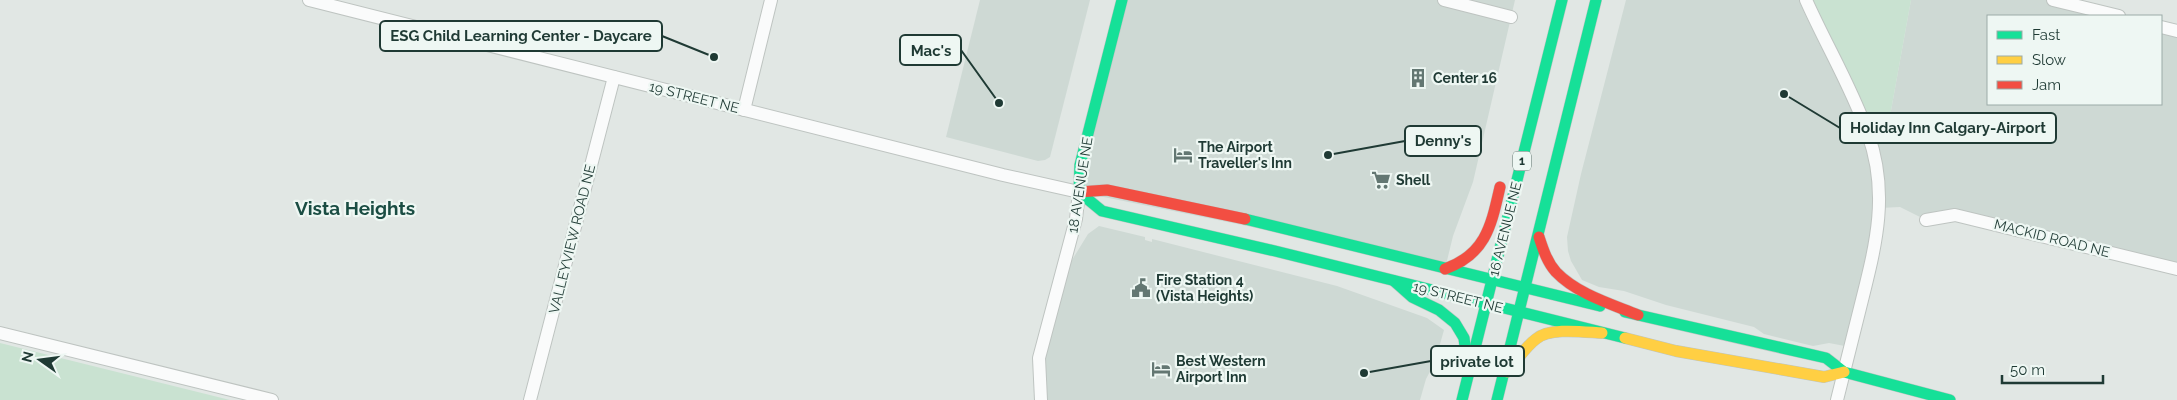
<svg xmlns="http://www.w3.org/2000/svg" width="2177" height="400" font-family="Raleway,sans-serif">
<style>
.built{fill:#ced9d4}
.green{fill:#c9e2d1}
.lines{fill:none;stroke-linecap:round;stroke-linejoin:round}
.street-casing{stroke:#bec4c1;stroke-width:14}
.fast-casing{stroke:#bdc5c2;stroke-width:12}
.slow-casing{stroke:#bdc5c2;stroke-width:12}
.jam-casing{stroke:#bdc5c2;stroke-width:12}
.street{stroke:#fafbfb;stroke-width:12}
.fast{stroke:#16e098;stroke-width:11}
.slow{stroke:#ffcf43;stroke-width:11}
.jam{stroke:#f24e42;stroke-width:11}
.labels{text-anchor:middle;stroke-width:4.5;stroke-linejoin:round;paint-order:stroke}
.shield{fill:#eef7f3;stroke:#5d736d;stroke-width:1}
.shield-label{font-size:12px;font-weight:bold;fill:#1f3a34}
.poi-label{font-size:14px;font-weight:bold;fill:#1f3a34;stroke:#eef7f3;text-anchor:start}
.street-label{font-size:14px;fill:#1f3a34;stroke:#eef7f3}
.district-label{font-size:19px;font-weight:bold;fill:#1a4d43;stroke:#eef7f3}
.leader{fill:none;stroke:#1f3a34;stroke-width:2}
.callout-dot{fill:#1f3a34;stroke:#eef7f3;stroke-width:2}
.callout{fill:#eef7f3;stroke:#1f3a34;stroke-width:2}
.callout-label{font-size:15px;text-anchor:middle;font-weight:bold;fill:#1f3a34}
</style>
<rect width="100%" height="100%" fill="#e1e7e4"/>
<g class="built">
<path d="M980,0h110l-40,157 -5,3 -7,1 -92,-24z"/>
<path d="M1122,0h393l-42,182 -20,54 -8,33 -88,-21 -278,-56z"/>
<path d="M1626,0h180l82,127 23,-127h141l65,16h-129v88h173v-77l16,4v238l-198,-48 -53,-1 -26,-13 -20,1 -30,139 -21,-4 -16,3 -49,-12 -10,-7 -88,-22 -42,-14 -25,-4 -17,-7 -11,-19 -3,-10 -1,-14 14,-63z"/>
<path d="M1099,226l46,11v3l7,2v-3l185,47 90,32 17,12 -9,32 -9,17 -6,21h-379l-2,-42 22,-80 27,-44z"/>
</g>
<g class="green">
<path d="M1806,0h105l-23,127 -13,28z"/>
<path d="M0,343l230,57h-230z"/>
</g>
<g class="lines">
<g class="street-casing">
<g id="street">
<path d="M309,0l694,175 76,17 -3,27 -37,139 2,42"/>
<path d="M1444,0l67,17"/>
<path d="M1806,0c20,45 46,88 62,134 22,61 7,114 -8,174 -8,31 -15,61 -23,92"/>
<path d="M2053,0l66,16"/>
<path d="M2161,27l16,4"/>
<path d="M744,110l27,-110"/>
<path d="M1926,220l29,-5 222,54"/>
<path d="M0,333l272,67"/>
<path d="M530,400l84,-323"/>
</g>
</g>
<g class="fast-casing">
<g id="fast">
<path d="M1079,192l23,19 173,40 350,87"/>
<path d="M1079,192l1,-27 42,-165"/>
<path d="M1245,219l355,87"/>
<path d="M1394,281l18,16 27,13 16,13 9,15 3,24"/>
<path d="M1625,312l201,46 18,14 106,28"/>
<path d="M1462,400l100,-400"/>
<path d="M1497,400l99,-400"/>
</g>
</g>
<g class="slow-casing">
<g id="slow">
<path d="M1625,338l51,13 148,26 20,-5"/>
<path d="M1507,372c9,-10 18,-25 29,-33 14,-12 48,-7 66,-6"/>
</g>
</g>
<g class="jam-casing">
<g id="jam">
<path d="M1079,192l28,-2 138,29"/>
<path d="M1539,237c4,12 8,25 17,35 21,22 55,32 82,43"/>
<path d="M1445,269c41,-15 46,-43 55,-82"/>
</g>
</g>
<use href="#street" class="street"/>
<use href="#fast" class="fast"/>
<use href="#slow" class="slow"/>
<use href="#jam" class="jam"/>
</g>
<defs>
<g id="building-bare" transform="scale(1.5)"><path d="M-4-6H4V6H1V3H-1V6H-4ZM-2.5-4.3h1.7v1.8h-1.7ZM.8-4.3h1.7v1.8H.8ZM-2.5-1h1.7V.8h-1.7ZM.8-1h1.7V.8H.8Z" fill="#637772" stroke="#eef7f3" stroke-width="2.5" paint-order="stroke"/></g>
<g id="hotel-bare" transform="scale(1.5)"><path d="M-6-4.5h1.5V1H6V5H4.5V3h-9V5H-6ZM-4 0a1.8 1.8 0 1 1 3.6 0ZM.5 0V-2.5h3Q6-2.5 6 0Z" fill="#637772" stroke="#eef7f3" stroke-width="2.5" paint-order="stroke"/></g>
<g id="supermarket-bare" transform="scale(1.5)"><path d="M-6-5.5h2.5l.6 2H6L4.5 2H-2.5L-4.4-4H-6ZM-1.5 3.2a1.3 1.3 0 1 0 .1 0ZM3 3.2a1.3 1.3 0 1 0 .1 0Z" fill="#637772" stroke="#eef7f3" stroke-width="2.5" paint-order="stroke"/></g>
<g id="civic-bare" transform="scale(1.5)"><path d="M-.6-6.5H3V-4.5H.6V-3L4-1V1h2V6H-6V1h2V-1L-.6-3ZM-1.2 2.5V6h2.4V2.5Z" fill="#637772" stroke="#eef7f3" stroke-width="2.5" paint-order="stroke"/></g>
</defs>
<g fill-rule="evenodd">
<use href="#building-bare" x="1418" y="78"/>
<use href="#hotel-bare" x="1183" y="155"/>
<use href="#supermarket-bare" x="1381" y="180"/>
<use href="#civic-bare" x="1141" y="288"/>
<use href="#hotel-bare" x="1161" y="369"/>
</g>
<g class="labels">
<rect class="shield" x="1513" y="151.5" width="18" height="19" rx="4"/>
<g class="shield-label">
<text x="1522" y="165">1</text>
</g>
<g class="poi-label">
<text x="1433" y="83">Center 16</text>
<text x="1198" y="152">The Airport<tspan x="1198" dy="16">Traveller's Inn</tspan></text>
<text x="1396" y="185">Shell</text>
<text x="1156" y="285">Fire Station 4<tspan x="1156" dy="16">(Vista Heights)</tspan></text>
<text x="1176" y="366">Best Western<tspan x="1176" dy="16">Airport Inn</tspan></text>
</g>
<g class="street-label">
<text transform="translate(694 97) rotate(14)" y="5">19 STREET NE</text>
<text transform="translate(1080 185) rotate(-81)" y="5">18 AVENUE NE</text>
<text transform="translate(1505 229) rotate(-76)" y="5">16 AVENUE NE</text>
<text transform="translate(2052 238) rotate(14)" y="5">MACKID ROAD NE</text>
<text transform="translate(572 239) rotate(-76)" y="5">VALLEYVIEW ROAD NE</text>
<text transform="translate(1458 297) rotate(14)" y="5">19 STREET NE</text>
</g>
<g class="district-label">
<text x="355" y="215">Vista Heights</text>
</g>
</g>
<path class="leader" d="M714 57L662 36M999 103L961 50M1784 94L1840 128M1328 155L1405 141M1364 373L1431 361"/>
<g class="callout-dot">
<circle cx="714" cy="57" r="5"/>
<circle cx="999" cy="103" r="5"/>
<circle cx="1784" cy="94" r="5"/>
<circle cx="1328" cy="155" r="5"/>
<circle cx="1364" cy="373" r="5"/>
</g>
<g class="callout">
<rect x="380" y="21" width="282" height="30" rx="5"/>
<rect x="900" y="35" width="61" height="30" rx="5"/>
<rect x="1840" y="113" width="216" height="30" rx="5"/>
<rect x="1405" y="126" width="76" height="30" rx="5"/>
<rect x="1431" y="346" width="93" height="30" rx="5"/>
</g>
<g class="callout-label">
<text x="521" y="41">ESG Child Learning Center - Daycare</text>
<text x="931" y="56">Mac's</text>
<text x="1948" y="133">Holiday Inn Calgary-Airport</text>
<text x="1443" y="146">Denny's</text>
<text x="1477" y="367">private lot</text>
</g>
<rect x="1987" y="15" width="175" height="90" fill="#eef7f3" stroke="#9baba7"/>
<rect x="1997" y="31" width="25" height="8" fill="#16e098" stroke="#9baba7"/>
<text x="2032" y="40" font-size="15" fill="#1f3a34">Fast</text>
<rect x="1997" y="56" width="25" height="8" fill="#ffcf43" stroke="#9baba7"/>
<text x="2032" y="65" font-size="15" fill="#1f3a34">Slow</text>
<rect x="1997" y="81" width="25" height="8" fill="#f24e42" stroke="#9baba7"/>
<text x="2032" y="90" font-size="15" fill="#1f3a34">Jam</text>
<g transform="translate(40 360) rotate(284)" stroke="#eef7f3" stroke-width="4" paint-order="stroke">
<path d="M0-4L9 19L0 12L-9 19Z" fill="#1f3a34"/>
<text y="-8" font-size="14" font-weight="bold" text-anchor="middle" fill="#1f3a34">N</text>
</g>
<path d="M2002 375v8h101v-8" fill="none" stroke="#1f3a34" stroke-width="2.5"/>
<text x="2010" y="375" font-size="15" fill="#1f3a34" stroke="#eef7f3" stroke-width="4" paint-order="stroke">50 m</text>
</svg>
